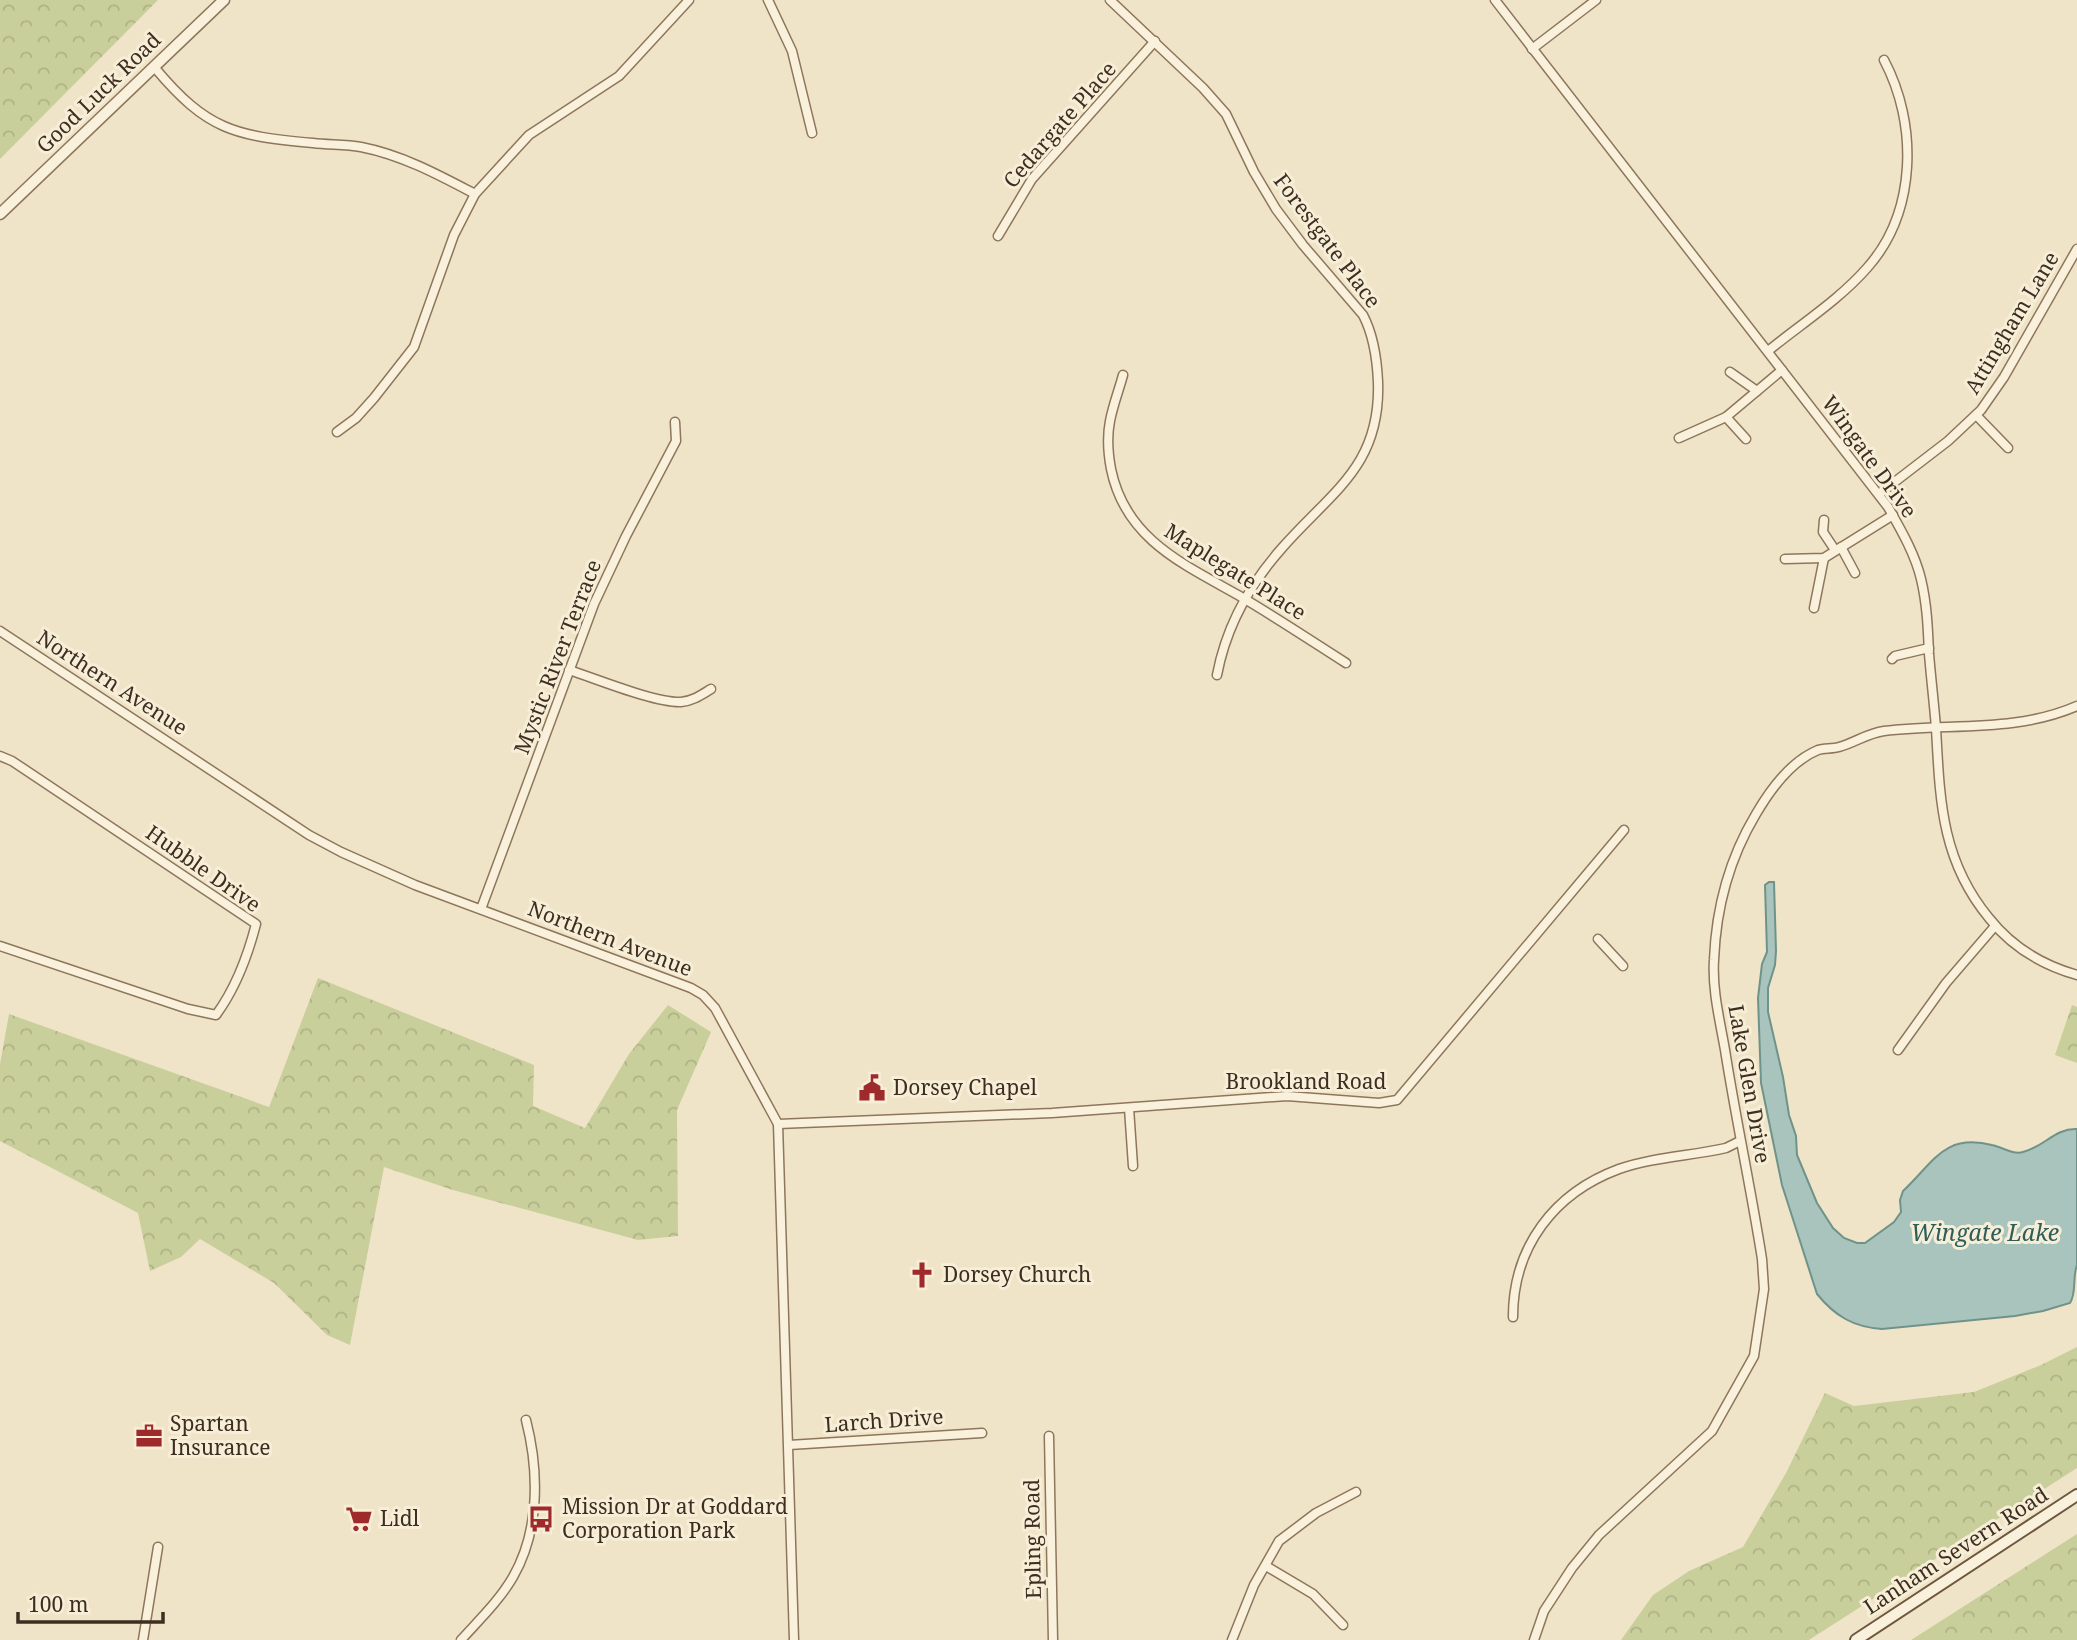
<svg xmlns="http://www.w3.org/2000/svg" width="2077" height="1640" font-family="'Noto Serif',serif">
<style>
.forest{fill:url(#forest-crowns)}
.water{fill:#a9c4bc;stroke:#6f938a;stroke-width:2}
.lines{fill:none;stroke-linecap:round;stroke-linejoin:round}
.minor-casing{stroke:#8d765c;stroke-width:11}
.tertiary-casing{stroke:#8d765c;stroke-width:13}
.secondary-casing{stroke:#6f573f;stroke-width:14}
.minor{stroke:#faf1dc;stroke-width:8}
.tertiary{stroke:#faf1dc;stroke-width:10}
.secondary{stroke:#faf1dc;stroke-width:10}
.labels{text-anchor:middle;stroke-width:6;stroke-linejoin:round;paint-order:stroke}
.street-label{font-size:21px;fill:#3d2e20;stroke:#f7eed8}
.poi-label{font-size:21px;fill:#3d2e20;stroke:#f7eed8;text-anchor:start}
.water-label{font-size:23px;font-style:italic;fill:#2f5d5a;stroke:#f7eed8}
</style>
<defs>
<pattern id="forest-crowns" width="20" height="18" patternUnits="userSpaceOnUse" patternTransform="scale(1.75)"><rect width="20" height="18" fill="#c9cf9b"/><path d="M2 6a3 3 0 1 1 6 0M12 15a3 3 0 1 1 6 0" fill="none" stroke="#aeb285"/></pattern>
</defs>
<rect width="100%" height="100%" fill="#f0e4c8"/>
<g class="forest">
<path d="M0,0h158l-158,159z"/>
<path d="M318,978l216,87 -1,41 52,22 44,-74 39,-49 43,27 -34,78 1,126 -40,4 -185,-50 -69,-23 -34,178 -23,-10 -53,-52 -74,-44 -19,18 -31,14 -12,-58 -138,-72v-77l9,-50 260,93z"/>
<path d="M2072,1005l5,2v56l-22,-8z"/>
<path d="M2077,1347v121l-268,172h-188l32,-45 36,-24 54,-24 43,-74 39,-80 29,13 120,-14 67,-27z"/>
<path d="M2077,1534v106h-166z"/>
</g>
<path class="water" d="M1769,882h5l2,69 -1,14 -7,23v24l15,65 6,38 7,21 1,19 20,48 16,25 11,10 13,5h8l29,-21 7,-10 -1,-12 3,-9c31,-29 41,-58 89,-46 10,2 21,10 31,7 21,-5 32,-24 54,-23v136c-5,13 0,27 -7,38l-27,8 -28,5 -133,13c-29,-2 -47,-13 -65,-35l-35,-109 -21,-102 -3,-85 4,-34 5,-12 -2,-67z"/>
<g class="lines">
<g class="minor-casing">
<g id="minor">
<path d="M768,0l24,51 20,82"/>
<path d="M1110,0l93,88 23,26 28,58 22,37 27,36 60,70c11,21 14,44 15,67 3,84 -46,109 -96,166 -32,36 -56,79 -65,127"/>
<path d="M1495,0l393,507c13,23 27,47 33,72 6,25 7,50 8,75 2,24 5,49 7,74 4,72 5,132 53,190 22,28 53,47 88,57"/>
<path d="M1532,49l64,-49"/>
<path d="M155,68c52,62 79,68 158,75 16,2 32,1 48,4 41,8 78,28 114,47"/>
<path d="M998,236l34,-57 123,-138"/>
<path d="M1768,351c33,-27 71,-51 99,-83 50,-56 51,-144 17,-208"/>
<path d="M1730,372l27,19"/>
<path d="M1123,375c-4,15 -10,30 -13,46 -3,15 -2,32 1,48 14,69 70,94 127,126 36,21 72,45 108,68"/>
<path d="M1976,415l32,33"/>
<path d="M1726,417l20,22"/>
<path d="M337,432l19,-14 18,-20 40,-51 40,-112 21,-41 54,-59 90,-59 70,-76"/>
<path d="M1679,438l47,-21 56,-47"/>
<path d="M1879,494l69,-53 33,-31 23,-33 73,-128"/>
<path d="M1824,520l-1,12 12,18"/>
<path d="M1841,547l14,26"/>
<path d="M1785,559l39,-1 69,-43"/>
<path d="M1814,608l10,-50"/>
<path d="M0,631l309,204 32,17 74,33 276,103 12,7 12,13 63,116 16,516"/>
<path d="M1892,659l3,-3 34,-8"/>
<path d="M569,670c28,9 86,33 112,32 12,-1 20,-7 30,-13"/>
<path d="M0,756l12,5 244,163c-8,31 -21,65 -40,91l-28,-6 -188,-63"/>
<path d="M481,909l113,-305 32,-68 50,-95 -1,-19"/>
<path d="M1598,939l25,27"/>
<path d="M1898,1050l48,-67 49,-57"/>
<path d="M1129,1108l4,58"/>
<path d="M778,1124l274,-11 235,-17 92,7 18,-3 227,-270"/>
<path d="M1513,1317c0,-70 41,-124 106,-148 34,-12 72,-13 107,-21l14,-7"/>
<path d="M1049,1436l4,204"/>
<path d="M789,1445l193,-12"/>
<path d="M1266,1566l47,28 30,31"/>
<path d="M143,1640l15,-93"/>
<path d="M461,1640c18,-20 38,-39 52,-63 27,-47 26,-106 13,-157"/>
<path d="M1232,1640l22,-55 25,-44 37,-28 40,-21"/>
<path d="M1534,1640l10,-29 28,-43 27,-33 113,-104 42,-75 10,-67 -2,-30c-11,-70 -26,-139 -37,-209 -5,-29 -13,-60 -11,-90 2,-51 15,-101 42,-146 14,-24 35,-53 62,-64 6,-2 14,-1 21,-3 15,-4 29,-14 45,-16 65,-8 131,2 193,-25"/>
</g>
</g>
<g class="tertiary-casing">
<path id="tertiary" d="M0,214l224,-214"/>
</g>
<g class="secondary-casing">
<path id="secondary" d="M1856,1640l221,-145"/>
</g>
<use href="#minor" class="minor"/>
<use href="#tertiary" class="tertiary"/>
<use href="#secondary" class="secondary"/>
</g>
<defs>
<g id="civic-bare" transform="scale(2.1)"><path d="M-.6-6.5H3V-4.5H.6V-3L4-1V1h2V6H-6V1h2V-1L-.6-3ZM-1.2 2.5V6h2.4V2.5Z" fill="#9e2a2b" stroke="#f7eed8" stroke-width="2.5" paint-order="stroke"/></g>
<g id="church-bare" transform="scale(2.1)"><path d="M-1.2-6h2.4v3.5h3.3v2.4h-3.3V6h-2.4V-.1h-3.3v-2.4h3.3Z" fill="#9e2a2b" stroke="#f7eed8" stroke-width="2.5" paint-order="stroke"/></g>
<g id="office-bare" transform="scale(2.1)"><path d="M-6-3h4V-5.5h4V-3h4V5H-6ZM-1-4.5V-3h2v-1.5ZM-6 0V1H6V0Z" fill="#9e2a2b" stroke="#f7eed8" stroke-width="2.5" paint-order="stroke"/></g>
<g id="supermarket-bare" transform="scale(2.1)"><path d="M-6-5.5h2.5l.6 2H6L4.5 2H-2.5L-4.4-4H-6ZM-1.5 3.2a1.3 1.3 0 1 0 .1 0ZM3 3.2a1.3 1.3 0 1 0 .1 0Z" fill="#9e2a2b" stroke="#f7eed8" stroke-width="2.5" paint-order="stroke"/></g>
<g id="bus-bare" transform="scale(2.1)"><path d="M-5-6H5V4H4V6H2V4H-2V6H-4V4H-5ZM-3.5-4V0h7V-4ZM-3.5 1.2v1.5H-2V1.2ZM2 1.2v1.5H3.5V1.2Z" fill="#9e2a2b" stroke="#f7eed8" stroke-width="2.5" paint-order="stroke"/></g>
</defs>
<g fill-rule="evenodd">
<use href="#civic-bare" x="872" y="1088"/>
<use href="#church-bare" x="922" y="1275"/>
<use href="#office-bare" x="149" y="1436"/>
<use href="#supermarket-bare" x="359" y="1519"/>
<use href="#bus-bare" x="541" y="1519"/>
</g>
<g class="labels">
<g class="street-label">
<text transform="translate(99 93) rotate(-44)" y="7">Good Luck Road</text>
<text transform="translate(1060 125) rotate(-49)" y="7">Cedargate Place</text>
<text transform="translate(1327 241) rotate(53)" y="7">Forestgate Place</text>
<text transform="translate(2012 323) rotate(-59)" y="7">Attingham Lane</text>
<text transform="translate(1869 457) rotate(54)" y="7">Wingate Drive</text>
<text transform="translate(1235 572) rotate(32)" y="7">Maplegate Place</text>
<text transform="translate(558 657) rotate(-69)" y="7">Mystic River Terrace</text>
<text transform="translate(112 683) rotate(33)" y="7">Northern Avenue</text>
<text transform="translate(203 869) rotate(35)" y="7">Hubble Drive</text>
<text transform="translate(610 939) rotate(21)" y="7">Northern Avenue</text>
<text x="1306" y="1089">Brookland Road</text>
<text transform="translate(1749 1084) rotate(80)" y="7">Lake Glen Drive</text>
<text transform="translate(884 1421) rotate(-4)" y="7">Larch Drive</text>
<text transform="translate(1033 1539) rotate(-91)" y="7">Epling Road</text>
<text transform="translate(1956 1551) rotate(-33)" y="7">Lanham Severn Road</text>
</g>
<g class="poi-label">
<text x="893" y="1095">Dorsey Chapel</text>
<text x="943" y="1282">Dorsey Church</text>
<text x="170" y="1431">Spartan<tspan x="170" dy="24">Insurance</tspan></text>
<text x="562" y="1514">Mission Dr at Goddard<tspan x="562" dy="24">Corporation Park</tspan></text>
<text x="380" y="1526">Lidl</text>
</g>
<g class="water-label">
<text x="1985" y="1241">Wingate Lake</text>
</g>
</g>
<path d="M18 1612v10h145v-10" fill="none" stroke="#3d2e20" stroke-width="3.5"/>
<text x="28" y="1612" font-size="21" fill="#3d2e20" stroke="#f7eed8" stroke-width="5" paint-order="stroke">100 m</text>
</svg>
